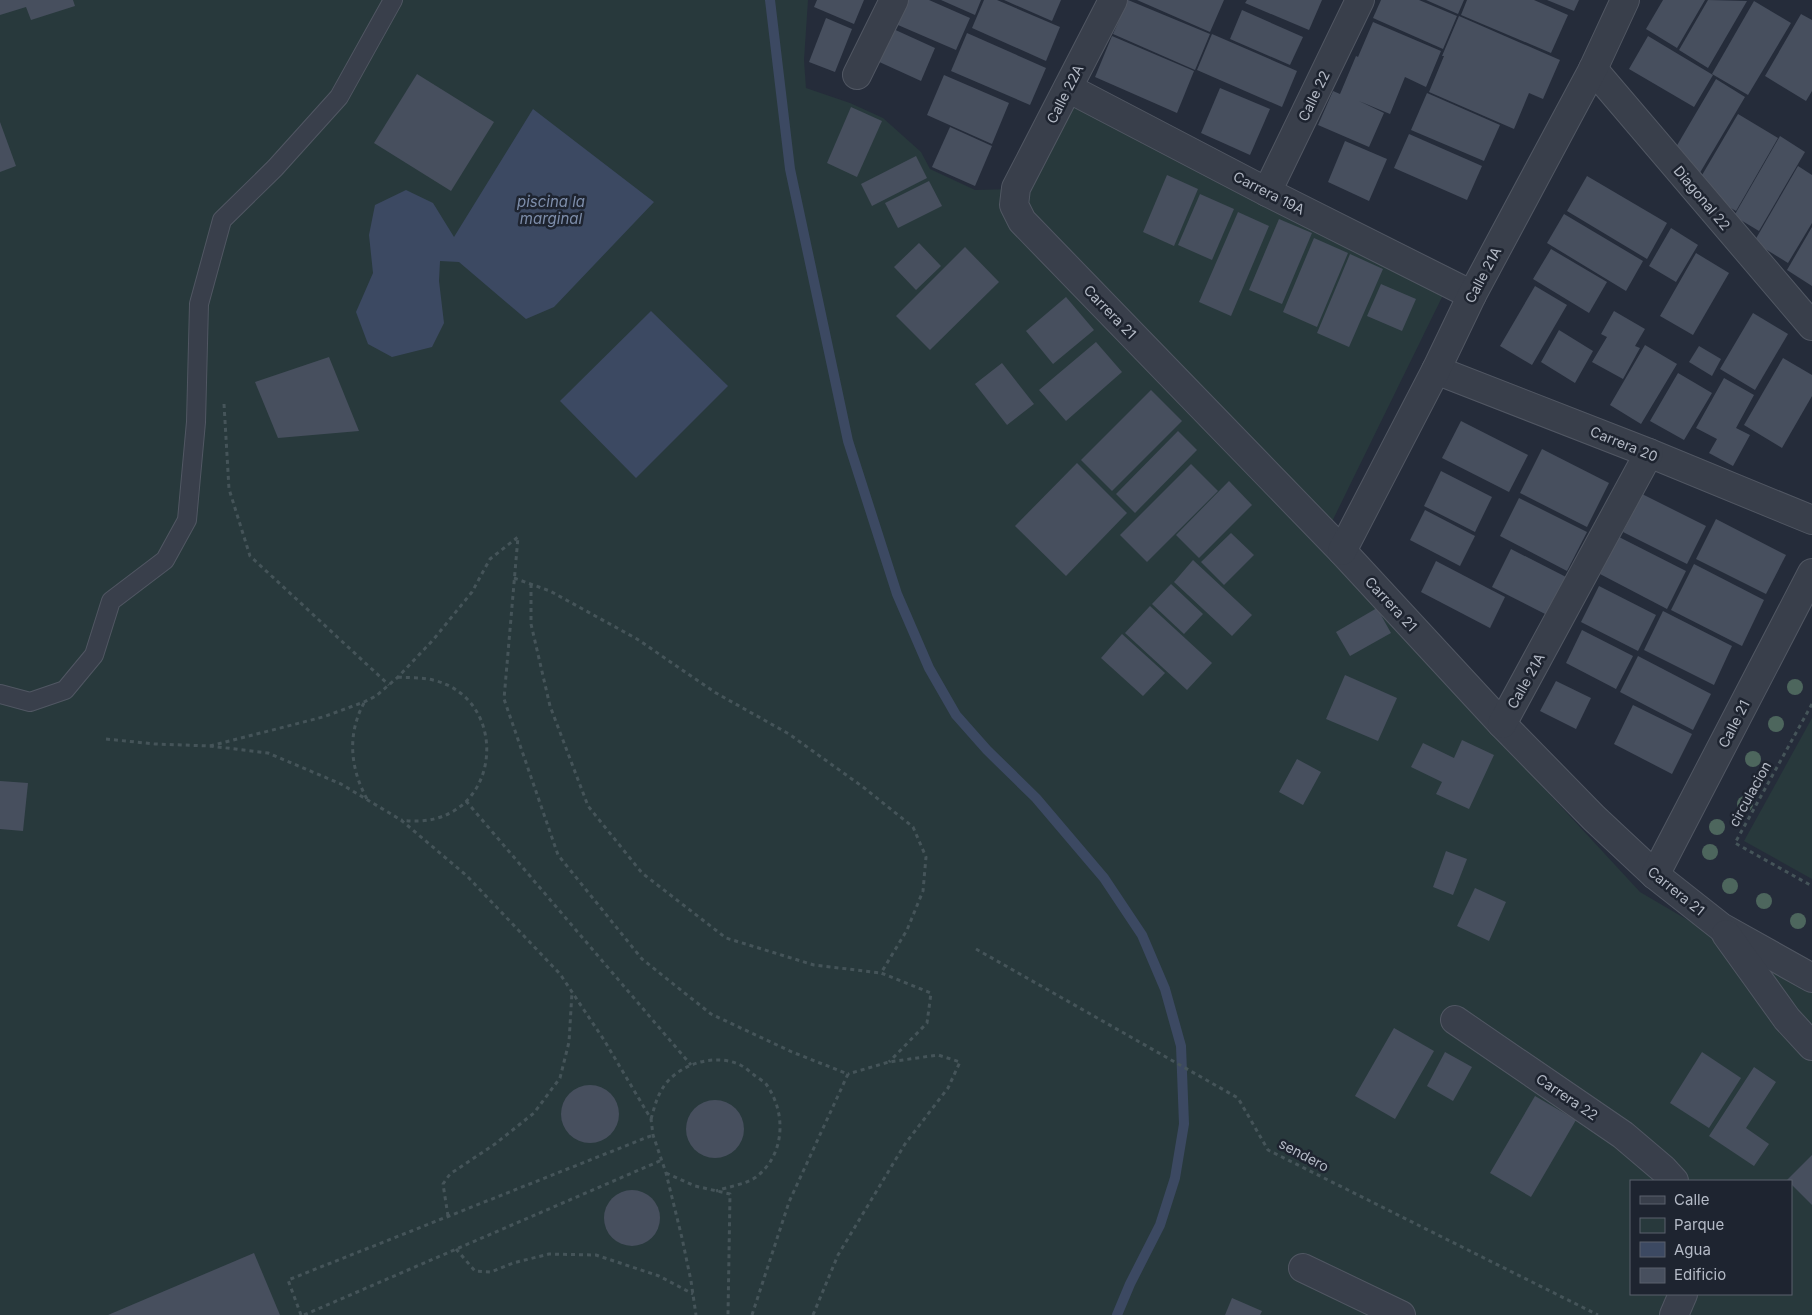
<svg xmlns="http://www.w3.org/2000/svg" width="1812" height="1315" font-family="Inter,sans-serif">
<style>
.green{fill:#28393c;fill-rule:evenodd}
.water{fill:#3c4962}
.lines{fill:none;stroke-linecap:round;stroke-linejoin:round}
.stream{stroke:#3c4962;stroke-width:10}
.building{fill:#474f5e}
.lane-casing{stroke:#515763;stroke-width:20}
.street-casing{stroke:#515763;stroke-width:30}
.path{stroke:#455459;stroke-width:3;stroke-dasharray:4 4;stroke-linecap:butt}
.lane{stroke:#393f4b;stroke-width:18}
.street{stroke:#393f4b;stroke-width:28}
.tree{fill:#4d665d}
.labels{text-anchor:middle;stroke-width:5;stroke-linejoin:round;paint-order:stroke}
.street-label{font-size:14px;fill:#b4bac6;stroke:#1e2430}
.water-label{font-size:15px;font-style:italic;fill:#7e8eab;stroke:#1e2430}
</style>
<rect width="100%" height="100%" fill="#252c3a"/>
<g class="green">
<path d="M0,0h808l-4,60 2,28 44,15 33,15 38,34 9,17 45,21 49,-1 49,-89 372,191 -123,251 170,190 148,160 172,101v322h-1812zM1631,1181h160v113h-160z"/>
<path d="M1812,718v161l-68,-38z"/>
</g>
<g class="water">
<path d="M533,109l121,93 -100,105 -28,12 -67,-57 -19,-1 -1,20 5,42 -12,24 -40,10 -24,-13 -12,-32 17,-39 -4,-38 6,-30 31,-15 27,13 21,34z"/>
<path d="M651,311l77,75 -92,92 -76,-77z"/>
</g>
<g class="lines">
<path class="stream" d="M770,0l20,169 58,272 49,153 32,74 27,47 31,35 49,48 68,80 38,57 23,54 16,57 3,78 -9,54 -15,47 -30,59 -13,31"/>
</g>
<g class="building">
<path d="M0,0h73l2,6 -44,14 -5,-13 -26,8z"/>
<path d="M817,0h47l-10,24 -40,-17z"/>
<path d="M901,0h28l41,18 -14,32 -65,-28z"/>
<path d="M941,0h40l-6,15z"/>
<path d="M984,0h13l63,27 -14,34 -74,-33z"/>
<path d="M1004,0h57l-9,21z"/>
<path d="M1128,0l82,34 -15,36 -82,-36z"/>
<path d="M1137,0h87l-14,32z"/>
<path d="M1247,0h75l-13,30 -64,-27z"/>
<path d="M1381,0h38l38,16 -14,33 -70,-31z"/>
<path d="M1426,0h38l-6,14z"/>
<path d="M1467,0h67l34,15 -17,38 -90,-38z"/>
<path d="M1547,0h32l-5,11z"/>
<path d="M1663,0h42l-28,48 -31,-19z"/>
<path d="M1708,0l39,1 -39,67 -29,-18z"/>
<path d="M1754,1l37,22 -43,72 -36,-21z"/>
<path d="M1242,10l61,27 -13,28 -60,-26z"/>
<path d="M1801,14l11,6v71l-6,10 -41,-25z"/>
<path d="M1459,16l101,44 -17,39 -14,-6 -15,36 -85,-37 15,-36h-2z"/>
<path d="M826,18l26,11 -17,43 -26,-10z"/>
<path d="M1373,22l68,29 -15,36 -21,-10 -15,37 -31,-13 25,12 -15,34 -51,-22 15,-34 7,3 16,-38 13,6 -11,-5z"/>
<path d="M889,27l46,21 -14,33 -46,-21z"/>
<path d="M967,33l79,35 -16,37 -79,-34z"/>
<path d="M1212,34l85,37 -15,36 -85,-37z"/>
<path d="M1112,36l82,35 -17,42 -82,-36z"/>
<path d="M1648,36l65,39 -19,32 -65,-38z"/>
<path d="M417,74l77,48 -43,69 -77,-48z"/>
<path d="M944,75l65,28 -17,41 -65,-29z"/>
<path d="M1716,79l29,18 -47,79 -29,-17z"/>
<path d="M1220,88l50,21 -20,46 -49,-22z"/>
<path d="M1427,93l73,32 -16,36 -73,-31z"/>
<path d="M851,107l31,14 -25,56 -30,-14z"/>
<path d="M1738,114l40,24 -42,73 -41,-24z"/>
<path d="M0,122l16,44 -16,6z"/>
<path d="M950,127l42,19 -17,40 -43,-19z"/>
<path d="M1409,134l73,32 -15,34 -73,-32z"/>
<path d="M1780,136l25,16 -46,79 -25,-15z"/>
<path d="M1345,141l42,18 -18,42 -41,-19z"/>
<path d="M916,156l11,22 -55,28 -11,-22z"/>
<path d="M1798,166l14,9v48l-24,40 -34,-21z"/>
<path d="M1167,175l31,14 -24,57 -31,-14z"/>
<path d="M1587,176l80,47 -20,36 -80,-48z"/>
<path d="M929,181l13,25 -44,22 -13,-25z"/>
<path d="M1200,194l34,15 -22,51 -34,-15z"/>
<path d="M1238,212l31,14 -38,90 -32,-14z"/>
<path d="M1564,214l79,47 -17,30 -79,-48z"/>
<path d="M1279,219l33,14 -30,71 -33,-14z"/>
<path d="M1812,227v59l-25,-16z"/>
<path d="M1671,228l27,17 -22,37 -27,-16z"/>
<path d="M1314,238l34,15 -31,74 -34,-15z"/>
<path d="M919,243l22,23 -25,24 -22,-23z"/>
<path d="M965,247l34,35 -69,68 -34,-34z"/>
<path d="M1551,249l56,33 -18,31 -56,-34z"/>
<path d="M1696,253l33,20 -36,62 -33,-19z"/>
<path d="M1350,254l33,15 -34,78 -32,-14z"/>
<path d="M1381,284l35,15 -14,32 -35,-15z"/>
<path d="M1535,286l32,19 -35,60 -32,-19z"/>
<path d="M1066,297l28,33 -41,34 -27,-33z"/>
<path d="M1614,311l31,18 -10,17 5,2 -17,31 -31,-17 15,-25 -6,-3z"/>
<path d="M1753,313l35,21 -33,56 -35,-21z"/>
<path d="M1559,330l34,21 -18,32 -34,-21z"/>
<path d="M1096,342l26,30 -56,49 -27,-31z"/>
<path d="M1645,345l32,19 -36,60 -31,-19z"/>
<path d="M1699,346l22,13 -9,17 -23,-14z"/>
<path d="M329,357l30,74 -81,7 -23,-56z"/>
<path d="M1783,358l29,17v21l-30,52 -38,-23z"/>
<path d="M1002,363l32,41 -27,21 -32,-41z"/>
<path d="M1678,373l34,20 -28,47 -34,-19z"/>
<path d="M1724,378l30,17 -18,33 14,7 -17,31 -24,-13 8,-14 -21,-11z"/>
<path d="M1151,390l31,31 -70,70 -31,-31z"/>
<path d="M1461,421l67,34 -19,37 -67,-34z"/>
<path d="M1178,431l19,19 -62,63 -19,-19z"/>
<path d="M1542,449l67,34 -22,44 -67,-34z"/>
<path d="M1077,463l50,50 -61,63 -51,-50z"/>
<path d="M1191,464l27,27 -71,71 -27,-27z"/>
<path d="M1441,471l51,26 -17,35 -51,-26z"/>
<path d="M1229,481l23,24 -53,53 -23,-23z"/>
<path d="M1642,494l64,32 -19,38 -64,-32z"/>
<path d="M1519,498l68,34 -20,39 -67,-35z"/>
<path d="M1425,510l50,26 -15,30 -50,-26z"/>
<path d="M1716,519l70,36 -20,39 -70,-35z"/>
<path d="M1231,533l23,22 -30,30 -23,-23z"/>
<path d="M1619,537l67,34 -19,38 -67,-35z"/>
<path d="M1511,549l57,29 -19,38 -57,-29z"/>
<path d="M1193,560l59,55 -20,21 -58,-54z"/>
<path d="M1436,561l69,36 -15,31 -69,-36z"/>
<path d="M1694,564l70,36 -22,46 -71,-36z"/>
<path d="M1171,584l32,30 -19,20 -32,-30z"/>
<path d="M1599,586l57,29 -18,36 -57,-29z"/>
<path d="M1150,606l62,57 -25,27 -62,-57z"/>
<path d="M1377,608l14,25 -41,23 -14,-24z"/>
<path d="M1663,611l69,35 -18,39 -70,-35z"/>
<path d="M1582,630l51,26 -17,33 -50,-26z"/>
<path d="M1122,634l43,39 -22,23 -42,-38z"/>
<path d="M1638,656l73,38 -18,36 -73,-38z"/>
<path d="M1345,675l52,23 -19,43 -52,-22z"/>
<path d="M1556,681l35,17 -15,31 -36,-18z"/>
<path d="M1633,705l59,29 -20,40 -58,-30z"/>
<path d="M1462,740l32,15 -25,54 -33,-15 6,-12 -31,-15 12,-24 31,15z"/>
<path d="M1297,759l24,13 -18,33 -24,-13z"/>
<path d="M0,781l28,2 -5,48 -23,-2z"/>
<path d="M1446,851l21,8 -14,36 -20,-8z"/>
<path d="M1475,888l31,14 -17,39 -32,-15z"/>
<path d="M1394,1028l40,23 -39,68 -40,-23z"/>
<path d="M1445,1052l27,15 -19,34 -26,-15z"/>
<path d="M1702,1052l39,26 -32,50 -39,-25z"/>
<path d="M1754,1067l22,15 -30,46 23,16 -15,22 -45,-30z"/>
<circle cx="590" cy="1114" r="29"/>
<path d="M1535,1096l41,24 -45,77 -41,-24z"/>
<circle cx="715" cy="1129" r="29"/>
<path d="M1812,1155v50l-21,-21v-3l-4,-1z"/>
<circle cx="632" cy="1218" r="28"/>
<path d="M254,1253l26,62h-172z"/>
<path d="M1232,1298l30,13 -2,4h-35z"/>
</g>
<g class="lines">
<g class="lane-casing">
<path id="lane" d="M0,694l30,8 35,-12 29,-35 17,-54 54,-41 22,-40 9,-98 3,-118 23,-84 53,-52 64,-71 54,-97"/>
</g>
<g class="street-casing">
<g id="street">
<path d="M1113,0l-97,188 -2,17 8,16 320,330 160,173 92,94 61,57 66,52 91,51"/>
<path d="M1593,69l219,257"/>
<path d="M857,75l37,-75"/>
<path d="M1068,88l199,104 205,103"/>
<path d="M1267,192l93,-192"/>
<path d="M1436,370l213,83 163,67"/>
<path d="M1342,551l94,-181 36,-75 121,-226 32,-69"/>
<path d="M1502,724l147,-271"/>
<path d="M1655,875l157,-302"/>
<path d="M1726,934l61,85 25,27"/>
<path d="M1455,1020l168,115 40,34 11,12"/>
<path d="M1303,1268l98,47"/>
<path d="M1674,1315l9,-21"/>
</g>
</g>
<g class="path">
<path d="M224,404l5,85 21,67 139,129"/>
<path d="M514,578l36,13 87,48 79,54 73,41 74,53 50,40 13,30 -3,34 -16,39 -26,43 50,20 -4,30 -38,39"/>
<path d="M531,584v40l19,82 38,100 54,67 84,65 88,27 67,8"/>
<path d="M398,677c11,1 23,0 35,3 83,20 68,154 -32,140"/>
<path d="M364,703c-17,31 -14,65 3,96"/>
<path d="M1812,704l-77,139 77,43"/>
<path d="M106,739l49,5 55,2 58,7 73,31 60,36 66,56 93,98 44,66 47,79 2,16 13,38 16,65 9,43 5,34"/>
<path d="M210,746l113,-29 41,-15 12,-6 22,-19 35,-37 39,-48 18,-33 28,-22 -14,162 54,156 84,104 69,55 81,38 56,22 -59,128 -37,113"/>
<path d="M466,801l225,264"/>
<path d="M976,949l262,149 30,52 330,165"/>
<path d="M651,1119c4,-14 7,-27 17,-38 17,-19 51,-28 74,-15 4,2 8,6 12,9 4,3 9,6 12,9 21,29 19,71 -10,93 -9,7 -29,10 -40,14"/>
<path d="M666,1173l29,13 35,8 -2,121"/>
<path d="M448,1216l-5,-32 7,-10 45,-30 39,-31 26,-35 9,-36 3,-50"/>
<path d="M456,1249l19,22 16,1 22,-9 36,-9 47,1 63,21 34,18"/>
<path d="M301,1315l-13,-35 365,-145"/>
<path d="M304,1315l358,-155"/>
<path d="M813,1315l25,-60 67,-111 43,-56 12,-26 -22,-7 -49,7 -41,12"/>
</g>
<use href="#lane" class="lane"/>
<use href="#street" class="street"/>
</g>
<g class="tree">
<circle cx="1795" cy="687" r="8"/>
<circle cx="1776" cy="724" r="8"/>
<circle cx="1753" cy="759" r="8"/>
<circle cx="1745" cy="804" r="8"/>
<circle cx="1717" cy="827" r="8"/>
<circle cx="1710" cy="852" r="8"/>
<circle cx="1730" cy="886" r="8"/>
<circle cx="1764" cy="901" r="8"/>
<circle cx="1798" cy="921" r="8"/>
</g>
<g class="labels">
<g class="street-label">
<text transform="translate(1065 94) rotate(-63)" y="5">Calle 22A</text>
<text transform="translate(1314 96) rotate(-64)" y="5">Calle 22</text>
<text transform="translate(1269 193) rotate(27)" y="5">Carrera 19A</text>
<text transform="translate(1702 198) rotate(50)" y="5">Diagonal 22</text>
<text transform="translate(1483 275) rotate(-62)" y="5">Calle 21A</text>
<text transform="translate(1110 312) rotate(46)" y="5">Carrera 21</text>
<text transform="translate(1624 444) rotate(22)" y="5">Carrera 20</text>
<text transform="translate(1391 604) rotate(47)" y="5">Carrera 21</text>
<text transform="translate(1526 681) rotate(-61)" y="5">Calle 21A</text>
<text transform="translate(1734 724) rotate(-63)" y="5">Calle 21</text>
<text transform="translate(1750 794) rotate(-61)" y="5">circulacion</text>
<text transform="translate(1676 891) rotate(39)" y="5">Carrera 21</text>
<text transform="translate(1567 1097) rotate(34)" y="5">Carrera 22</text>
<text transform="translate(1304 1155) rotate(28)" y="5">sendero</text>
</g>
<g class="water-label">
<text x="551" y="207">piscina la<tspan x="551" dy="17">marginal</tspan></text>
</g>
</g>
<rect x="1630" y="1180" width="162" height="115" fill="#1e2430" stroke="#5a606c"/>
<rect x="1640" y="1196" width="25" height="8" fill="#393f4b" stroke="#5a606c"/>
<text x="1674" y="1205" font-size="15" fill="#b4bac6">Calle</text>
<rect x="1640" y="1218" width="25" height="15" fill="#28393c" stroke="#5a606c"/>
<text x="1674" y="1230" font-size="15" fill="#b4bac6">Parque</text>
<rect x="1640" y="1242" width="25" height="15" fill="#3c4962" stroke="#5a606c"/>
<text x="1674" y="1255" font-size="15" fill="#b4bac6">Agua</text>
<rect x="1640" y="1268" width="25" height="15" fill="#474f5e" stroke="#5a606c"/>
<text x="1674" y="1280" font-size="15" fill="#b4bac6">Edificio</text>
</svg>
